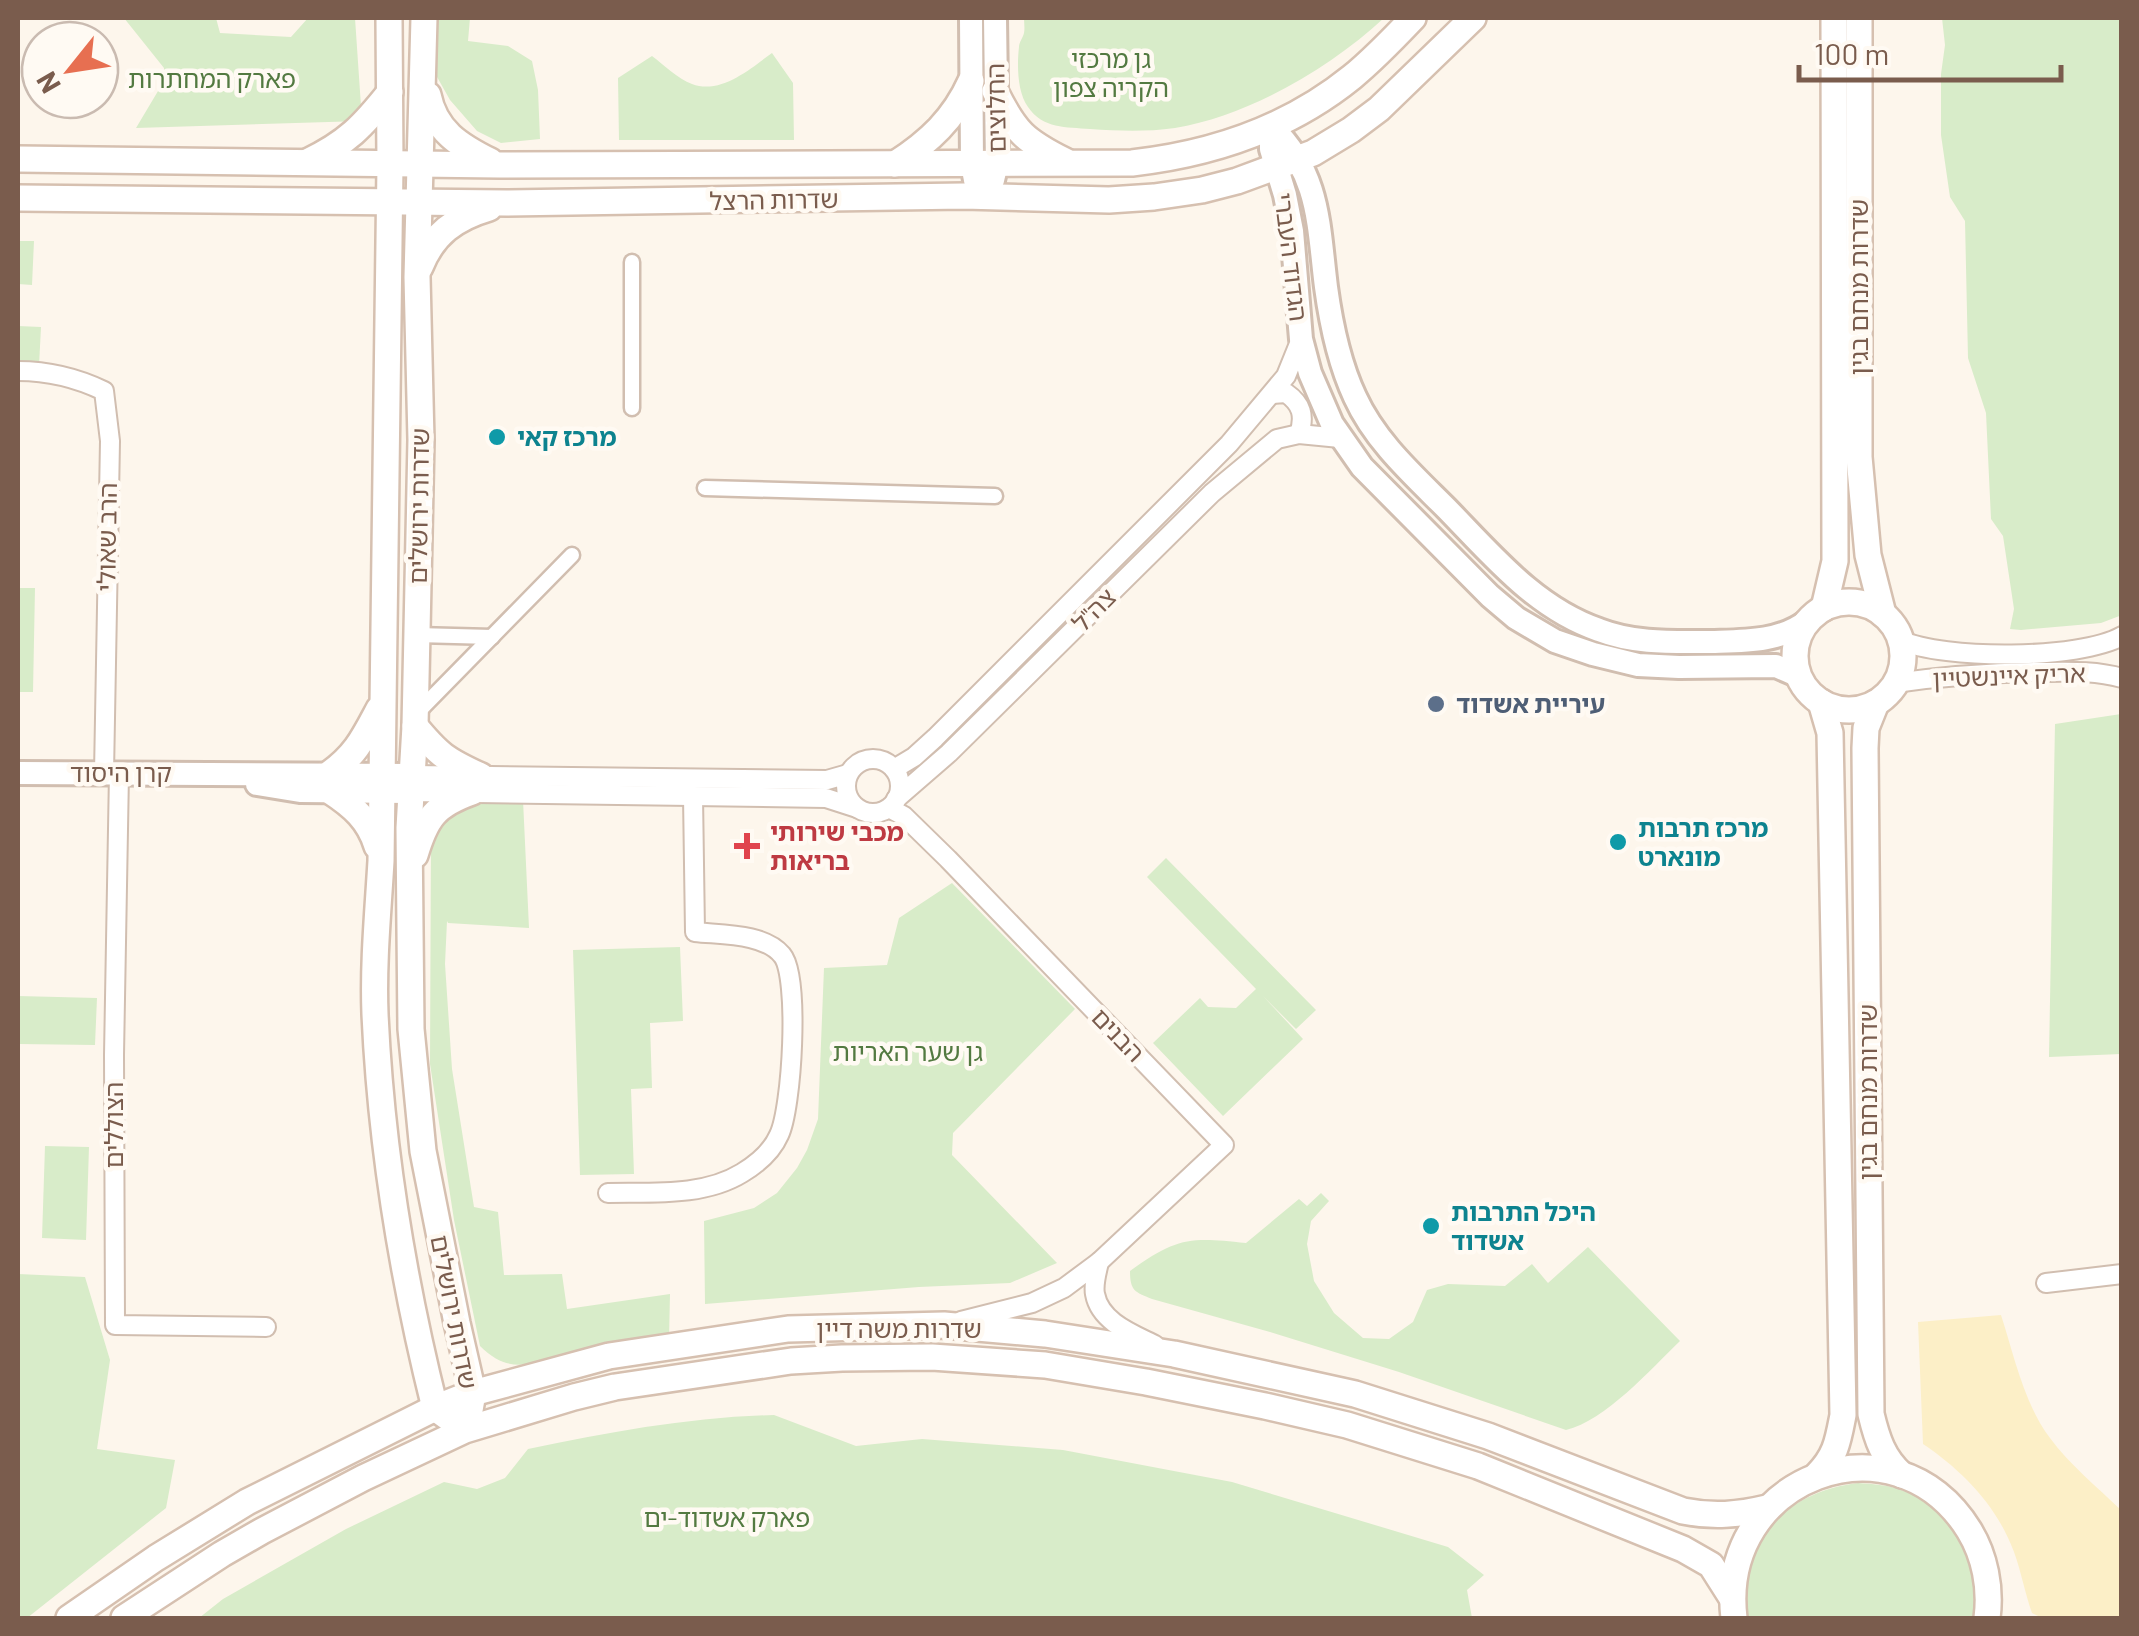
<svg xmlns="http://www.w3.org/2000/svg" width="2139" height="1636" font-family="Barlow,'Noto Sans Hebrew',sans-serif">
<style>
.green{fill:#d8ecc9}
.sand{fill:#fcefc7}
.lines{fill:none;stroke-linecap:round;stroke-linejoin:round}
.pedestrian-casing{stroke:#d1beb0;stroke-width:19}
.minor-casing{stroke:#d1beb0;stroke-width:22}
.tertiary-casing{stroke:#d1beb0;stroke-width:28}
.secondary-casing{stroke:#d6c0b0;stroke-width:30}
.pedestrian{stroke:#fff;stroke-width:14}
.minor{stroke:#fff;stroke-width:18}
.tertiary{stroke:#fff;stroke-width:22}
.secondary{stroke:#fff;stroke-width:25}
.culture-dot{fill:#0f9aa8;stroke:#fffaf3;stroke-width:4}
.service-dot{fill:#5c6f8a;stroke:#fffaf3;stroke-width:4}
.health-dot{fill:#e0444e;stroke:#fffaf3;stroke-width:4}
.labels{text-anchor:middle;stroke-width:9;stroke-linejoin:round;paint-order:stroke}
.park-label{font-size:25px;fill:#537a41;stroke:#fffaf3}
.street-label{font-size:25px;fill:#7a5c4d;stroke:#fffaf3}
.culture-label{font-size:25px;font-weight:bold;fill:#0d838f;stroke:#fffaf3;text-anchor:start}
.service-label{font-size:25px;font-weight:bold;fill:#4e5e75;stroke:#fffaf3;text-anchor:start}
.health-label{font-size:25px;font-weight:bold;fill:#be3a42;stroke:#fffaf3;text-anchor:start}
</style>
<rect width="100%" height="100%" fill="#fdf6ec"/>
<g class="green">
<path d="M124,18h92l4,15 71,4 17,-19h47l7,103 -226,7 28,-47v-13z"/>
<path d="M433,18h37l-2,23 40,5 24,15 6,29 2,49 -39,4 -24,-12 -27,-31 -18,-32z"/>
<path d="M1024,18h360c-54,50 -135,98 -209,110 -29,4 -56,3 -85,1 -24,-2 -47,0 -62,-22 -11,-15 -11,-43 -9,-60 0,-5 4,-9 5,-14 1,-5 0,-10 0,-15z"/>
<path d="M1942,18h179l1,597 -21,8 -80,7 -11,-1 4,-20 -11,-73 -12,-17 -5,-106 -18,-55 -3,-137 -15,-24 -9,-62v-61l4,-29z"/>
<path d="M772,53l21,30 1,57h-175l-1,-62 34,-22c12,9 26,23 40,28 29,11 59,-16 80,-31z"/>
<path d="M18,241h16l-2,44 -14,-1z"/>
<path d="M18,326l23,1 -2,39 -21,-1z"/>
<path d="M18,588h17l-2,104h-15z"/>
<path d="M2121,714v340l-72,3 6,-333z"/>
<path d="M523,800l6,128 -81,-5 -1,-2 -2,43 7,105 22,138 24,5 6,63 58,-1 5,35 103,-15 -1,45c-31,4 -64,6 -94,13 -38,8 -62,27 -95,-6l-26,-126 -24,-156 1,-232 36,-30z"/>
<path d="M1166,858l150,152 -20,19 -33,-33 40,43 -80,77 -70,-73 47,-45 8,9 28,1 20,-19 -109,-112z"/>
<path d="M952,883l123,126 -122,124 -1,22 105,108 -47,20 -91,4 -214,17 -1,-83 50,-13 23,-15 20,-25 10,-18 11,-31 6,-151 63,-3 12,-47z"/>
<path d="M680,947l3,74 -33,2 2,65 -21,1 3,85 -54,1 -7,-225z"/>
<path d="M18,996l79,2 -2,47 -77,-1z"/>
<path d="M45,1146l44,1 -3,93 -44,-2z"/>
<path d="M1321,1193l8,8 -18,20 -4,23 7,37 20,32 29,25 26,1 24,-17 14,-32 21,-6 57,2 27,-22 16,19 40,-36 92,94c-29,28 -75,80 -114,89l-167,-58 -129,-40 -118,-33c-17,-7 -22,-8 -22,-28 47,-34 60,-34 116,-28l53,-44 8,7z"/>
<path d="M18,1274l67,3 25,83 -13,89 78,11 -9,48 -139,110h-9z"/>
<path d="M774,1415l82,31 66,-7 141,11 169,32 216,65 36,28 -17,15 5,28h-1273l24,-19 123,-70 98,-47 33,7 28,-11 23,-29c81,-17 163,-32 246,-34z"/>
<path d="M1858,1483c16,1 31,2 46,8 49,19 81,76 71,127h-227c-12,-76 37,-126 110,-135z"/>
</g>
<path class="sand" d="M2001,1315c13,40 23,89 49,123 20,27 47,49 71,72v108h-79l-10,-5c-7,-20 -11,-42 -18,-61 -17,-46 -51,-81 -91,-108l-5,-122z"/>
<g class="lines">
<g class="pedestrian-casing">
<g id="pedestrian">
<path d="M632,262v146"/>
<path d="M705,488l290,8"/>
<path d="M417,635l75,2"/>
<path d="M415,715l157,-160"/>
</g>
</g>
<g class="minor-casing">
<g id="minor">
<path d="M18,371c31,0 57,6 86,20l6,50 -6,333"/>
<path d="M1272,394l14,-1c16,11 19,23 13,41"/>
<path d="M1900,640c44,20 179,20 222,-4"/>
<path d="M1895,683c50,-7 91,-10 141,-11 29,0 57,-2 86,6"/>
<circle cx="873" cy="786" r="27"/>
<path d="M894,769l20,-12 21,-19 294,-294 57,-68 15,-37"/>
<path d="M119,773l-5,282 1,270 151,2"/>
<path d="M411,775l416,5 21,-6"/>
<path d="M410,792l416,6 31,10"/>
<path d="M896,799l53,-46 263,-260 65,-54 22,-5 41,4"/>
<path d="M889,808l15,8 44,43 276,286 -125,117 -35,26 -32,15 -71,18"/>
<path d="M608,1193c43,-1 95,4 134,-20 15,-9 30,-22 37,-38 13,-26 21,-159 3,-180 -18,-22 -61,-20 -87,-23l-2,-136"/>
<path d="M1099,1262c-2,10 -6,22 -4,32 5,28 38,40 60,51"/>
<path d="M2046,1283l76,-9"/>
</g>
</g>
<g class="tertiary-casing">
<g id="tertiary">
<path d="M971,18l1,146 3,16 8,16 10,-16 4,-17 -2,-145"/>
<path d="M1271,126v23l14,46 7,36 9,108 9,34 22,51 30,43 128,129 26,22 39,23 38,13 45,11 41,2 97,-1 23,10"/>
<path d="M1271,126c49,48 47,97 55,161 5,37 13,76 29,110 20,44 57,77 91,111 46,47 89,100 153,122 36,14 74,12 112,12 33,-1 68,0 95,-20"/>
<path d="M18,773l393,2"/>
<path d="M257,784l43,7 110,1"/>
</g>
</g>
<g class="secondary-casing">
<g id="secondary">
<path d="M389,18l1,146 -9,697c-3,51 -8,102 -6,153 6,133 28,266 60,394l14,10"/>
<path d="M424,18l-7,259 4,163 -6,286 -6,102 2,201 12,122 34,172 16,70 -3,17"/>
<path d="M1859,18v439l9,98 15,59"/>
<path d="M995,91c20,41 30,50 70,70"/>
<path d="M428,95c7,36 32,51 62,66"/>
<path d="M18,159l481,6 633,-2c80,-9 157,-35 220,-86 22,-18 42,-39 61,-59"/>
<path d="M307,162c40,-19 56,-36 83,-70"/>
<path d="M895,164c34,-22 59,-45 76,-83"/>
<path d="M18,198l489,5 457,-7 145,4 45,-3 48,-7 35,-9 76,-28 38,-23 28,-21 94,-91"/>
<path d="M420,267c13,-33 35,-49 69,-59"/>
<circle cx="1849" cy="656" r="54"/>
<path d="M1824,608l11,-47 -1,-543"/>
<path d="M1876,703l-10,25 -1,20 6,666c6,25 12,44 31,61"/>
<path d="M415,726c24,29 31,34 66,50"/>
<path d="M329,774c27,-19 35,-37 50,-65"/>
<path d="M330,791c23,15 39,29 47,55"/>
<path d="M415,855c11,-37 20,-50 57,-63"/>
<path d="M1817,1475c19,-19 21,-34 26,-60l-13,-682 -9,-31"/>
<path d="M69,1618l87,-60 91,-56 188,-94 38,-15 136,-37 179,-27 156,-4 101,9 129,20 181,40 133,42 195,75c30,6 55,4 84,-3"/>
<path d="M124,1618l98,-64 40,-23 101,-53 102,-48 109,-33 41,-10 176,-26 51,-3 90,-1 113,8 101,17 119,24 82,19 131,41 205,83 28,16 21,33"/>
<path d="M1734,1618c-17,-140 160,-208 235,-88 16,26 22,58 18,88"/>
</g>
</g>
<use href="#pedestrian" class="pedestrian"/>
<use href="#minor" class="minor"/>
<use href="#tertiary" class="tertiary"/>
<use href="#secondary" class="secondary"/>
</g>
<g class="culture-dot">
<circle cx="497" cy="437" r="10"/>
<circle cx="1618" cy="842" r="10"/>
<circle cx="1431" cy="1226" r="10"/>
</g>
<circle class="service-dot" cx="1436" cy="704" r="10"/>
<path class="health-dot" d="M742 831h10v10h10v10h-10v10h-10v-10h-10v-10h10z"/>
<g class="labels">
<g class="park-label">
<text x="1111" y="68">גן מרכזי<tspan x="1111" dy="29">הקריה צפון</tspan></text>
<text x="212" y="88">פארק המחתרות</text>
<text x="908" y="1061">גן שער האריות</text>
<text x="727" y="1527">פארק אשדוד-ים</text>
</g>
<g class="street-label">
<text transform="translate(996 108) rotate(-91)" y="9">החלוצים</text>
<text transform="translate(774 200) rotate(-1)" y="9">שדרות הרצל</text>
<text transform="translate(1291 257) rotate(83)" y="9">הגדוד העברי</text>
<text transform="translate(1859 287) rotate(-90)" y="9">שדרות מנחם בגין</text>
<text transform="translate(419 506) rotate(-89)" y="9">שדרות ירושלים</text>
<text transform="translate(107 537) rotate(-89)" y="9">הרב שאולי</text>
<text transform="translate(1094 610) rotate(-45)" y="9">צה"ל</text>
<text transform="translate(2009 676) rotate(-2)" y="9">אריק איינשטיין</text>
<text x="121" y="782">קרן היסוד</text>
<text transform="translate(1118 1035) rotate(46)" y="9">הבנים</text>
<text transform="translate(1868 1092) rotate(-90)" y="9">שדרות מנחם בגין</text>
<text transform="translate(114 1125) rotate(-90)" y="9">הצוללים</text>
<text transform="translate(454 1312) rotate(79)" y="9">שדרות ירושלים</text>
<text x="899" y="1338">שדרות משה דיין</text>
</g>
<g class="culture-label">
<text x="517" y="446">מרכז קאי</text>
<text x="1638" y="837">מרכז תרבות<tspan x="1638" dy="29">מונארט</tspan></text>
<text x="1451" y="1221">היכל התרבות<tspan x="1451" dy="29">אשדוד</tspan></text>
</g>
<g class="service-label">
<text x="1456" y="713">עיריית אשדוד</text>
</g>
<g class="health-label">
<text x="770" y="841">מכבי שירותי<tspan x="770" dy="29">בריאות</tspan></text>
</g>
</g>
<rect width="2139" height="1636" fill="none" stroke="#7a5c4d" stroke-width="40"/>
<g transform="translate(70 70) rotate(240)"><circle r="48" fill="#fffaf3" stroke="#cabbb1" stroke-width="2.5"/>
<path d="M0-8L18 38L0 25L-18 38Z" fill="#e76f51"/>
<text y="-15" font-size="28" font-weight="bold" text-anchor="middle" fill="#7a5c4d">N</text>
</g>
<path d="M1799 65v15h262v-15" fill="none" stroke="#7a5c4d" stroke-width="5"/>
<text x="1814" y="65" font-size="30" fill="#7a5c4d" stroke="#fffaf3" stroke-width="8" paint-order="stroke">100 m</text>
</svg>
